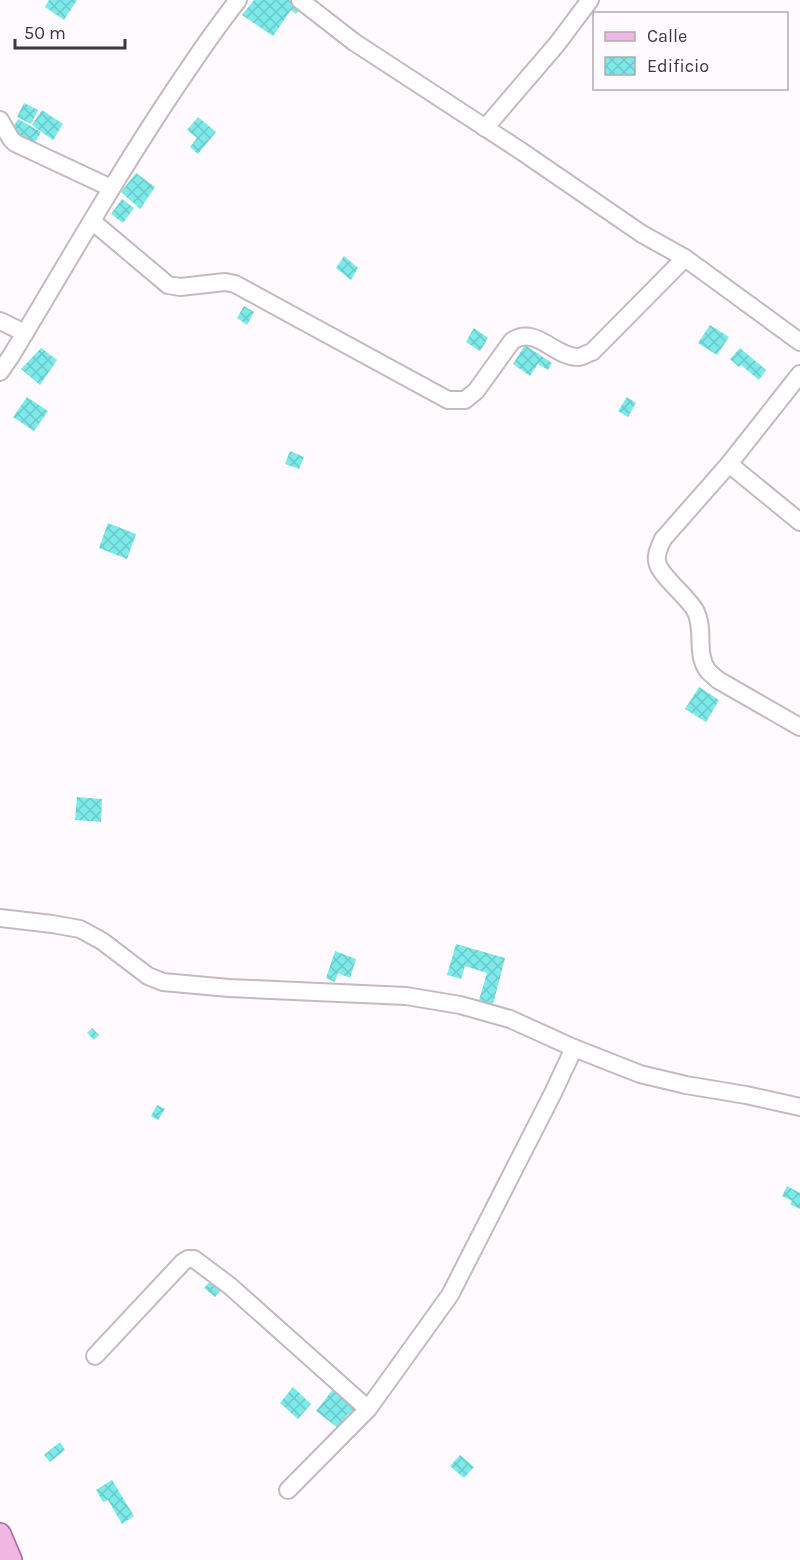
<svg xmlns="http://www.w3.org/2000/svg" width="800" height="1560" font-family="Karla,sans-serif">
<style>
.building{fill:url(#building-cross-hatch)}
.lines{fill:none;stroke-linecap:round;stroke-linejoin:round}
.minor-casing{stroke:#c6b8c2;stroke-width:20}
.major-casing{stroke:#aa6b9a;stroke-width:24}
.minor{stroke:#fff;stroke-width:16}
.major{stroke:#efb7e1;stroke-width:21}
</style>
<defs>
<pattern id="building-cross-hatch" width="8" height="8" patternUnits="userSpaceOnUse" patternTransform="scale(1.5)"><rect width="8" height="8" fill="#7ceae9"/><path d="M0 0l8 8M0 8l8-8" fill="none" stroke="#6cc9c9"/></pattern>
</defs>
<rect width="100%" height="100%" fill="#fefafd"/>
<g class="building">
<path d="M49,0h28l-13,20 -19,-13z"/>
<path d="M254,0h35l11,9 -4,5 -5,-4 -18,26 -31,-21z"/>
<path d="M24,103l14,7 -7,14 -14,-7z"/>
<path d="M42,110l21,14 -10,16 -21,-15z"/>
<path d="M198,117l18,15 -18,22 -8,-7 7,-9 -10,-8z"/>
<path d="M18,119l23,13 -7,12 -23,-13z"/>
<path d="M136,173l19,14 -15,22 -19,-17z"/>
<path d="M122,199l12,9 -11,15 -12,-9z"/>
<path d="M344,256l14,12 -7,12 -15,-12z"/>
<path d="M244,306l10,6 -7,13 -10,-7z"/>
<path d="M710,325l19,12 -12,18 -19,-12z"/>
<path d="M474,328l14,10 -8,13 -14,-9z"/>
<path d="M525,345l27,18 -4,7 -10,-6 -8,12 -17,-12z"/>
<path d="M41,348l16,12 -17,25 -19,-16z"/>
<path d="M740,348l26,22 -7,10 -18,-15 -2,2 -9,-8z"/>
<path d="M27,397l21,14 -14,20 -21,-14z"/>
<path d="M627,397l9,6 -8,14 -10,-6z"/>
<path d="M290,451l14,6 -5,12 -14,-5z"/>
<path d="M108,523l28,11 -9,25 -28,-11z"/>
<path d="M699,687l20,13 -13,22 -21,-13z"/>
<path d="M77,797l25,2 -1,23 -26,-2z"/>
<path d="M456,944l49,14 -12,46 -14,-4 8,-27 -22,-7 -4,13 -14,-4z"/>
<path d="M335,951l21,8 -6,19 -12,-5 -3,9 -9,-4z"/>
<path d="M92,1028l7,7 -5,5 -7,-7z"/>
<path d="M157,1105l8,4 -7,11 -7,-4z"/>
<path d="M787,1186l13,7v16l-10,-5 2,-3 -10,-5z"/>
<path d="M214,1277l11,8 -10,12 -11,-9z"/>
<path d="M293,1387l18,17 -13,15 -18,-16z"/>
<path d="M334,1388l27,22 -7,9 -6,-5 -10,14 -22,-17z"/>
<path d="M60,1442l5,8 -15,12 -6,-7z"/>
<path d="M460,1455l14,12 -10,11 -14,-12z"/>
<path d="M112,1480l22,36 -12,8 -14,-24 -5,2 -7,-12z"/>
</g>
<g class="lines">
<g class="minor-casing">
<g id="minor">
<path d="M300,0l54,42 167,109 121,83 43,24 115,84"/>
<path d="M0,120l11,19 4,4 96,45"/>
<path d="M485,128l72,-84 33,-44"/>
<path d="M92,221l76,64 12,2 45,-5 10,2 213,116h17l11,-9 36,-50c24,-16 42,16 66,16 5,0 9,-4 14,-5l93,-94"/>
<path d="M0,321l25,12"/>
<path d="M0,372l11,-16c58,-96 113,-193 176,-285 16,-24 33,-48 51,-71"/>
<path d="M800,374l-71,90 -66,75c-3,7 -7,14 -6,22 2,15 31,35 39,51 9,19 -1,42 12,59 3,3 7,6 10,9l82,47"/>
<path d="M729,464l71,58"/>
<path d="M0,918l52,6 28,5 22,12 46,35 15,6 66,6 177,8 54,9 50,14 64,29 66,26 46,11 60,10 54,12"/>
<path d="M95,1356l88,-94 5,-3h6l36,27 138,123"/>
<path d="M288,1490l80,-81 82,-114 103,-202 21,-45"/>
</g>
</g>
<g class="major-casing">
<path id="major" d="M0,1534l11,26"/>
</g>
<use href="#minor" class="minor"/>
<use href="#major" class="major"/>
</g>
<rect x="593" y="12" width="195" height="78" fill="#fefafd" stroke="#b0acaf" stroke-width="1.5"/>
<rect x="605" y="32" width="30" height="9" fill="#efb7e1" stroke="#b0acaf" stroke-width="1.5"/>
<text x="647" y="42" font-size="18" fill="#3c373b">Calle</text>
<rect x="605" y="57" width="30" height="18" fill="url(#building-cross-hatch)" stroke="#b0acaf" stroke-width="1.5"/>
<text x="647" y="72" font-size="18" fill="#3c373b">Edificio</text>
<path d="M15 39v9h110v-9" fill="none" stroke="#3c373b" stroke-width="3"/>
<text x="24" y="39" font-size="18" fill="#3c373b" stroke="#fefafd" stroke-width="4.5" paint-order="stroke">50 m</text>
</svg>
